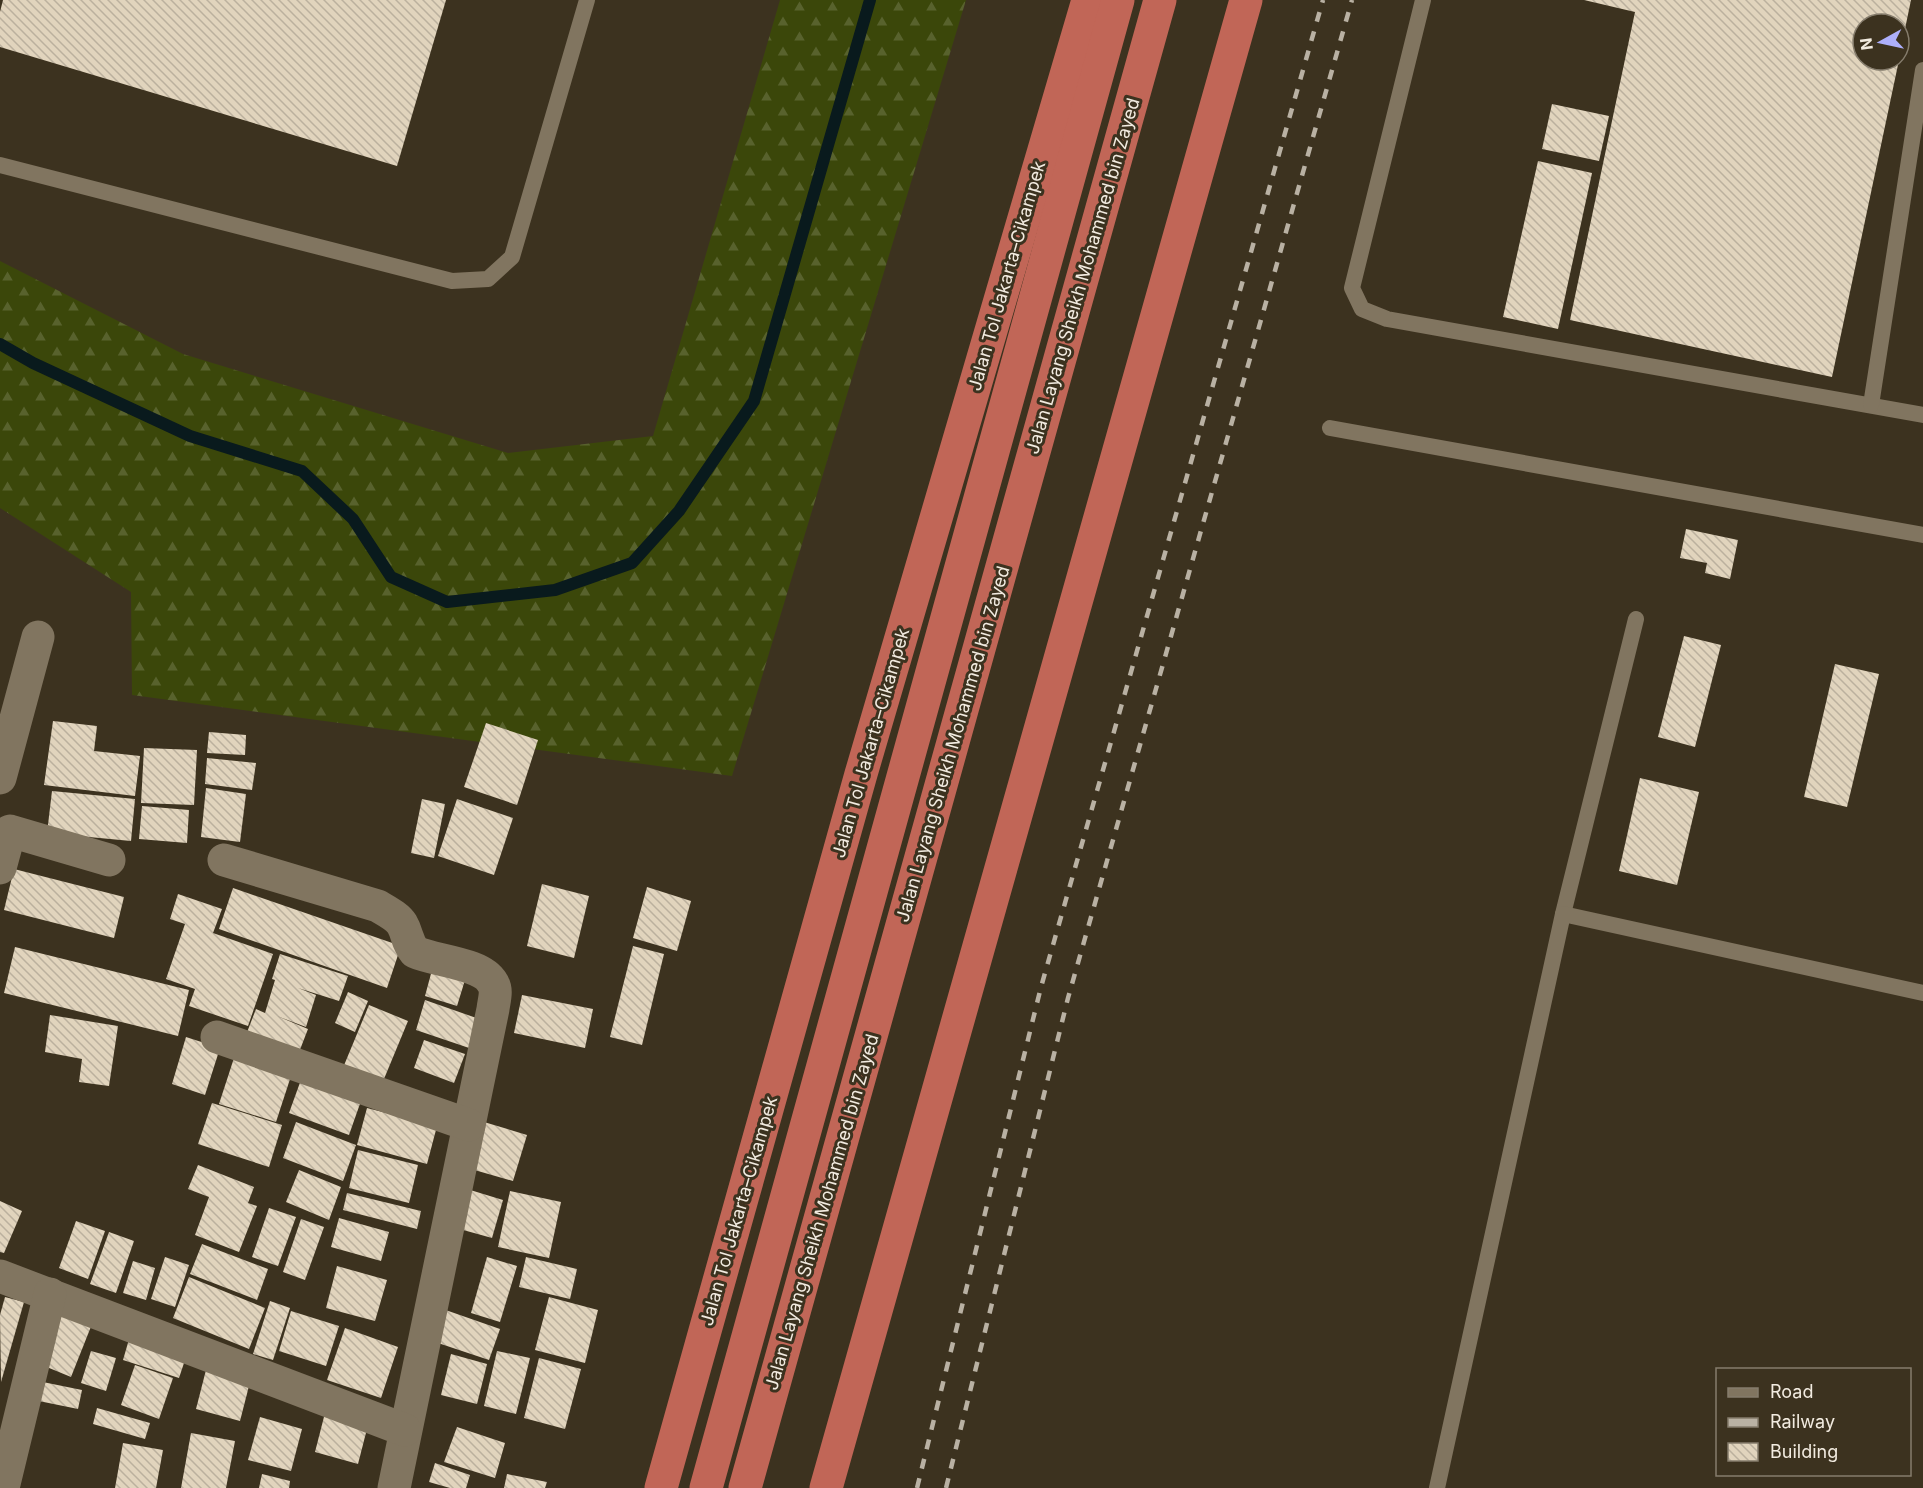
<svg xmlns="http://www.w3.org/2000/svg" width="1923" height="1488" font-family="Inter,sans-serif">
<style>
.forest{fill:url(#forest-firs)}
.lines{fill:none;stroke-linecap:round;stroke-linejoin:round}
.stream{stroke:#091a1d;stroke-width:12}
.building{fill:url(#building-back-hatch)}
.lane{stroke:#817560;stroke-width:16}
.street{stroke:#817560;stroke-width:33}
.highway{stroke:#c16657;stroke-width:33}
.rail{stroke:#b9b1a3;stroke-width:4.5;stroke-dasharray:10 10;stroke-linecap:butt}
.labels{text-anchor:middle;stroke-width:6;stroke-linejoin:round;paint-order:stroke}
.street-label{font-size:18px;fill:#f2ebe0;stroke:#3c321f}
</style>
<defs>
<pattern id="forest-firs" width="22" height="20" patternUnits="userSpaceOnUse" patternTransform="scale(1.5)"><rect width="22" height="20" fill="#3b470a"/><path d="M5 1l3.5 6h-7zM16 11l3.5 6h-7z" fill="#58622d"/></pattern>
<pattern id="building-back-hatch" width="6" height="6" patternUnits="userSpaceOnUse" patternTransform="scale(1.5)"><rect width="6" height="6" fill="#e1d4bd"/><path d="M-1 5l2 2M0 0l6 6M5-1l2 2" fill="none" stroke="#bbb09e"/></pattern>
</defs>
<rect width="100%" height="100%" fill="#3c321f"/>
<path class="forest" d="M780,0h186l-234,776 -600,-81 -1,-103 -131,-84v-247l183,93 325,99 145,-17z"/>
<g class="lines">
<path class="stream" d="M0,344l33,19 157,73 112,35 51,48 38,58 56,25 108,-12 77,-27 47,-52 75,-110 116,-401"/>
</g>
<g class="building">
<path d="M3,0h443l-49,166 -397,-119v-35z"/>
<path d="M1584,0h327l-11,53 -1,-29h-36v36h36l-67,317 -262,-57 65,-308z"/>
<path d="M1552,104l57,12 -10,45 -57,-12z"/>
<path d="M1538,161l54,12 -34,156 -55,-12z"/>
<path d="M1686,529l52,11 -8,39 -25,-6 2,-10 -27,-5z"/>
<path d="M1684,636l37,9 -26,102 -37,-10z"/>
<path d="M1835,664l44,10 -32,133 -43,-10z"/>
<path d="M53,721l44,5 -3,25 46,5 -5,40 -91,-11z"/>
<path d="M486,723l52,17 -21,65 -53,-18z"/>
<path d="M209,732l37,3 -1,20 -38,-2z"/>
<path d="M144,748l53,2 -3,55 -53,-2z"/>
<path d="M207,758l49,5 -4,27 -47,-6z"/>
<path d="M1640,778l59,14 -22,93 -58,-14z"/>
<path d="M206,788l40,6 -6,48 -39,-5z"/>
<path d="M52,791l83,8 -4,42 -84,-8z"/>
<path d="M422,799l23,5 -11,54 -23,-5z"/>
<path d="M457,799l56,19 -19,57 -56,-19z"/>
<path d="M142,806l47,4 -2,33 -48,-4z"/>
<path d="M14,869l110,28 -10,41 -110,-28z"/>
<path d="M542,884l47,12 -15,62 -47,-12z"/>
<path d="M647,887l44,14 -14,50 -44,-13z"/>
<path d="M233,888l168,58 -14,42 -168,-59z"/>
<path d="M178,894l44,15 -9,24 60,21 -25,72 -59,-20 6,-17 -29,-10 19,-55 -15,-5z"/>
<path d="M633,946l31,8 -22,91 -32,-8z"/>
<path d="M15,947l174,43 -11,46 -174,-43z"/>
<path d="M280,954l68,22 -9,25 -41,-13 18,7 -10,32 -29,-11 31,13 -12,31 -52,-20 12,-31 9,4 10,-33 -3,-1z"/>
<path d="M432,970l33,10 -8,26 -32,-10z"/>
<path d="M348,992l20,9 -13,31 -20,-9z"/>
<path d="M522,995l71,14 -8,39 -71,-15z"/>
<path d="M425,1000l60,21 -10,29 -59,-20z"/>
<path d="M369,1005l39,16 -29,70 -39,-16z"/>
<path d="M50,1015l68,11 -9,60 -30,-4 3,-23 -37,-7z"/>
<path d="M186,1037l34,11 -15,47 -33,-11z"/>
<path d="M424,1040l41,14 -11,29 -40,-15z"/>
<path d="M234,1058l57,18 -15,46 -57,-18z"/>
<path d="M302,1077l60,21 -13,37 -60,-22z"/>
<path d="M212,1103l70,22 -13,42 -71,-23z"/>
<path d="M367,1108l70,18 -10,38 -70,-19z"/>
<path d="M296,1122l60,23 -13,36 -60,-23z"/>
<path d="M484,1122l43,13 -14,46 -42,-12z"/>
<path d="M358,1150l60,15 -9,38 -60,-15z"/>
<path d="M198,1165l56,22 -6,16 9,3 -18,46 -44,-17 14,-38 -21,-8z"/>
<path d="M299,1170l42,17 -12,33 -43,-18z"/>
<path d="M467,1189l36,11 -11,38 -36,-10z"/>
<path d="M510,1191l51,11 -12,56 -51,-11z"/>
<path d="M347,1193l74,18 -4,18 -74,-19z"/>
<path d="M0,1201l22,10 -18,42 -4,-1z"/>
<path d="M269,1208l27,9 -18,49 -26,-9z"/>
<path d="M339,1218l50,14 -8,29 -50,-14z"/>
<path d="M301,1219l23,8 -19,53 -22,-8z"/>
<path d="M76,1221l29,10 -17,48 -29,-11z"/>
<path d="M109,1232l25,9 -18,52 -26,-9z"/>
<path d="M202,1244l66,25 -11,31 -67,-26z"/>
<path d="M165,1257l24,8 -14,42 -24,-8z"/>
<path d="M487,1257l30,9 -17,56 -29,-9z"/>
<path d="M526,1257l51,12 -7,30 -51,-12z"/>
<path d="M133,1261l22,7 -9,32 -23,-7z"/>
<path d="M337,1266l50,14 -12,41 -49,-13z"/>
<path d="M189,1277l76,31 -16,41 -76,-31z"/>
<path d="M5,1297l19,5 -23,80 -1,-67z"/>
<path d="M549,1297l49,13 -13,53 -50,-13z"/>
<path d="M270,1301l20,7 -17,52 -20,-6z"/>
<path d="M437,1307l63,22 -11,31 -63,-21z"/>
<path d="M57,1310l35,14 -21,53 -34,-14z"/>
<path d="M291,1311l48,15 -13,40 -47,-15z"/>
<path d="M345,1328l53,19 -17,51 -54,-18z"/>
<path d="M132,1329l57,19 -10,30 -56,-18z"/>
<path d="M91,1351l25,7 -10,33 -25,-8z"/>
<path d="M497,1351l33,7 -14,56 -32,-8z"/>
<path d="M451,1354l36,10 -10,40 -36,-9z"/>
<path d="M539,1358l42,11 -16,60 -41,-11z"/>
<path d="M135,1365l38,13 -14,41 -38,-14z"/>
<path d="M206,1370l44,12 -10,39 -44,-12z"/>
<path d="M33,1380l49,10 -4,19 -49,-10z"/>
<path d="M97,1408l53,15 -5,16 -52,-15z"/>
<path d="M326,1409l43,12 -11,43 -43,-12z"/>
<path d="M260,1417l42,12 -11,42 -43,-11z"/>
<path d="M457,1427l48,16 -10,35 -51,-16z"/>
<path d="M191,1433l44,8 -9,47h-45z"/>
<path d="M123,1443l40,7 -7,38h-41z"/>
<path d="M435,1463l35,12 -4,13h-16l-21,-6z"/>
<path d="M262,1474l28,7 -1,7h-30z"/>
<path d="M507,1474l40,8 -2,6h-41z"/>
</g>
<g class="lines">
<g class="lane">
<path d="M1423,0l-71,288 10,21 25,10 536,96"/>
<path d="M0,165l452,116 36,-2 24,-22 75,-257"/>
<path d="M1871,405l52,-335"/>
<path d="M1330,428l593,107"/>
<path d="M1563,914l73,-295"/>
<path d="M1437,1488l126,-574 360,79"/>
</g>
<g class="street">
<path d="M0,778l38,-141"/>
<path d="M224,860l154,46c8,5 19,10 24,18 6,10 4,17 13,28 20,9 66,11 77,30 6,8 2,18 1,27l-99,479"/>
<path d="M0,868l10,-37 99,29"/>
<path d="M217,1037l252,88"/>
<path d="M0,1276l405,154"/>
<path d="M3,1488l47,-194"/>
</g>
<g class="highway">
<path d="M661,1488l200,-714 227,-774"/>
<path d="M706,1488l412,-1488"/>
<path d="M745,1488l415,-1488"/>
<path d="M826,1488l420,-1488"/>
</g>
<g class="rail">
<path d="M917,1488l124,-501 282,-987"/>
<path d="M946,1488l122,-490 284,-998"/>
</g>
</g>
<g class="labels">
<g class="street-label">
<text transform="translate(1007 276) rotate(-74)" y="6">Jalan Tol Jakarta–Cikampek</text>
<text transform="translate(1083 276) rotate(-74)" y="6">Jalan Layang Sheikh Mohammed bin Zayed</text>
<text transform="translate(871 743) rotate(-74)" y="6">Jalan Tol Jakarta–Cikampek</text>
<text transform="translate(953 744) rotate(-74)" y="6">Jalan Layang Sheikh Mohammed bin Zayed</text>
<text transform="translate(739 1211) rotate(-74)" y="6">Jalan Tol Jakarta–Cikampek</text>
<text transform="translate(822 1212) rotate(-74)" y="6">Jalan Layang Sheikh Mohammed bin Zayed</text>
</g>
</g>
<rect x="1716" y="1368" width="195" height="108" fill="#3c321f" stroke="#857c6c" stroke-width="1.5"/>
<rect x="1728" y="1388" width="30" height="9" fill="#817560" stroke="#857c6c" stroke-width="1.5"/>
<text x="1770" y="1398" font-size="18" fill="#f2ebe0">Road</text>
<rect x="1728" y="1418" width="30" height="9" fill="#b9b1a3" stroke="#857c6c" stroke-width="1.5"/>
<text x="1770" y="1428" font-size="18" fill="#f2ebe0">Railway</text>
<rect x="1728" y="1443" width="30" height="18" fill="url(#building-back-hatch)" stroke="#857c6c" stroke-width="1.5"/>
<text x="1770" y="1458" font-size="18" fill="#f2ebe0">Building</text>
<g transform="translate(1881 42) rotate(262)"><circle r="28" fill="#3c321f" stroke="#857c6c" stroke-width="1.5"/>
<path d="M0-4.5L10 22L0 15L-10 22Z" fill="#adaffb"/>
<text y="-9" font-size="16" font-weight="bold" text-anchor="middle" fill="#f2ebe0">N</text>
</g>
</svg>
